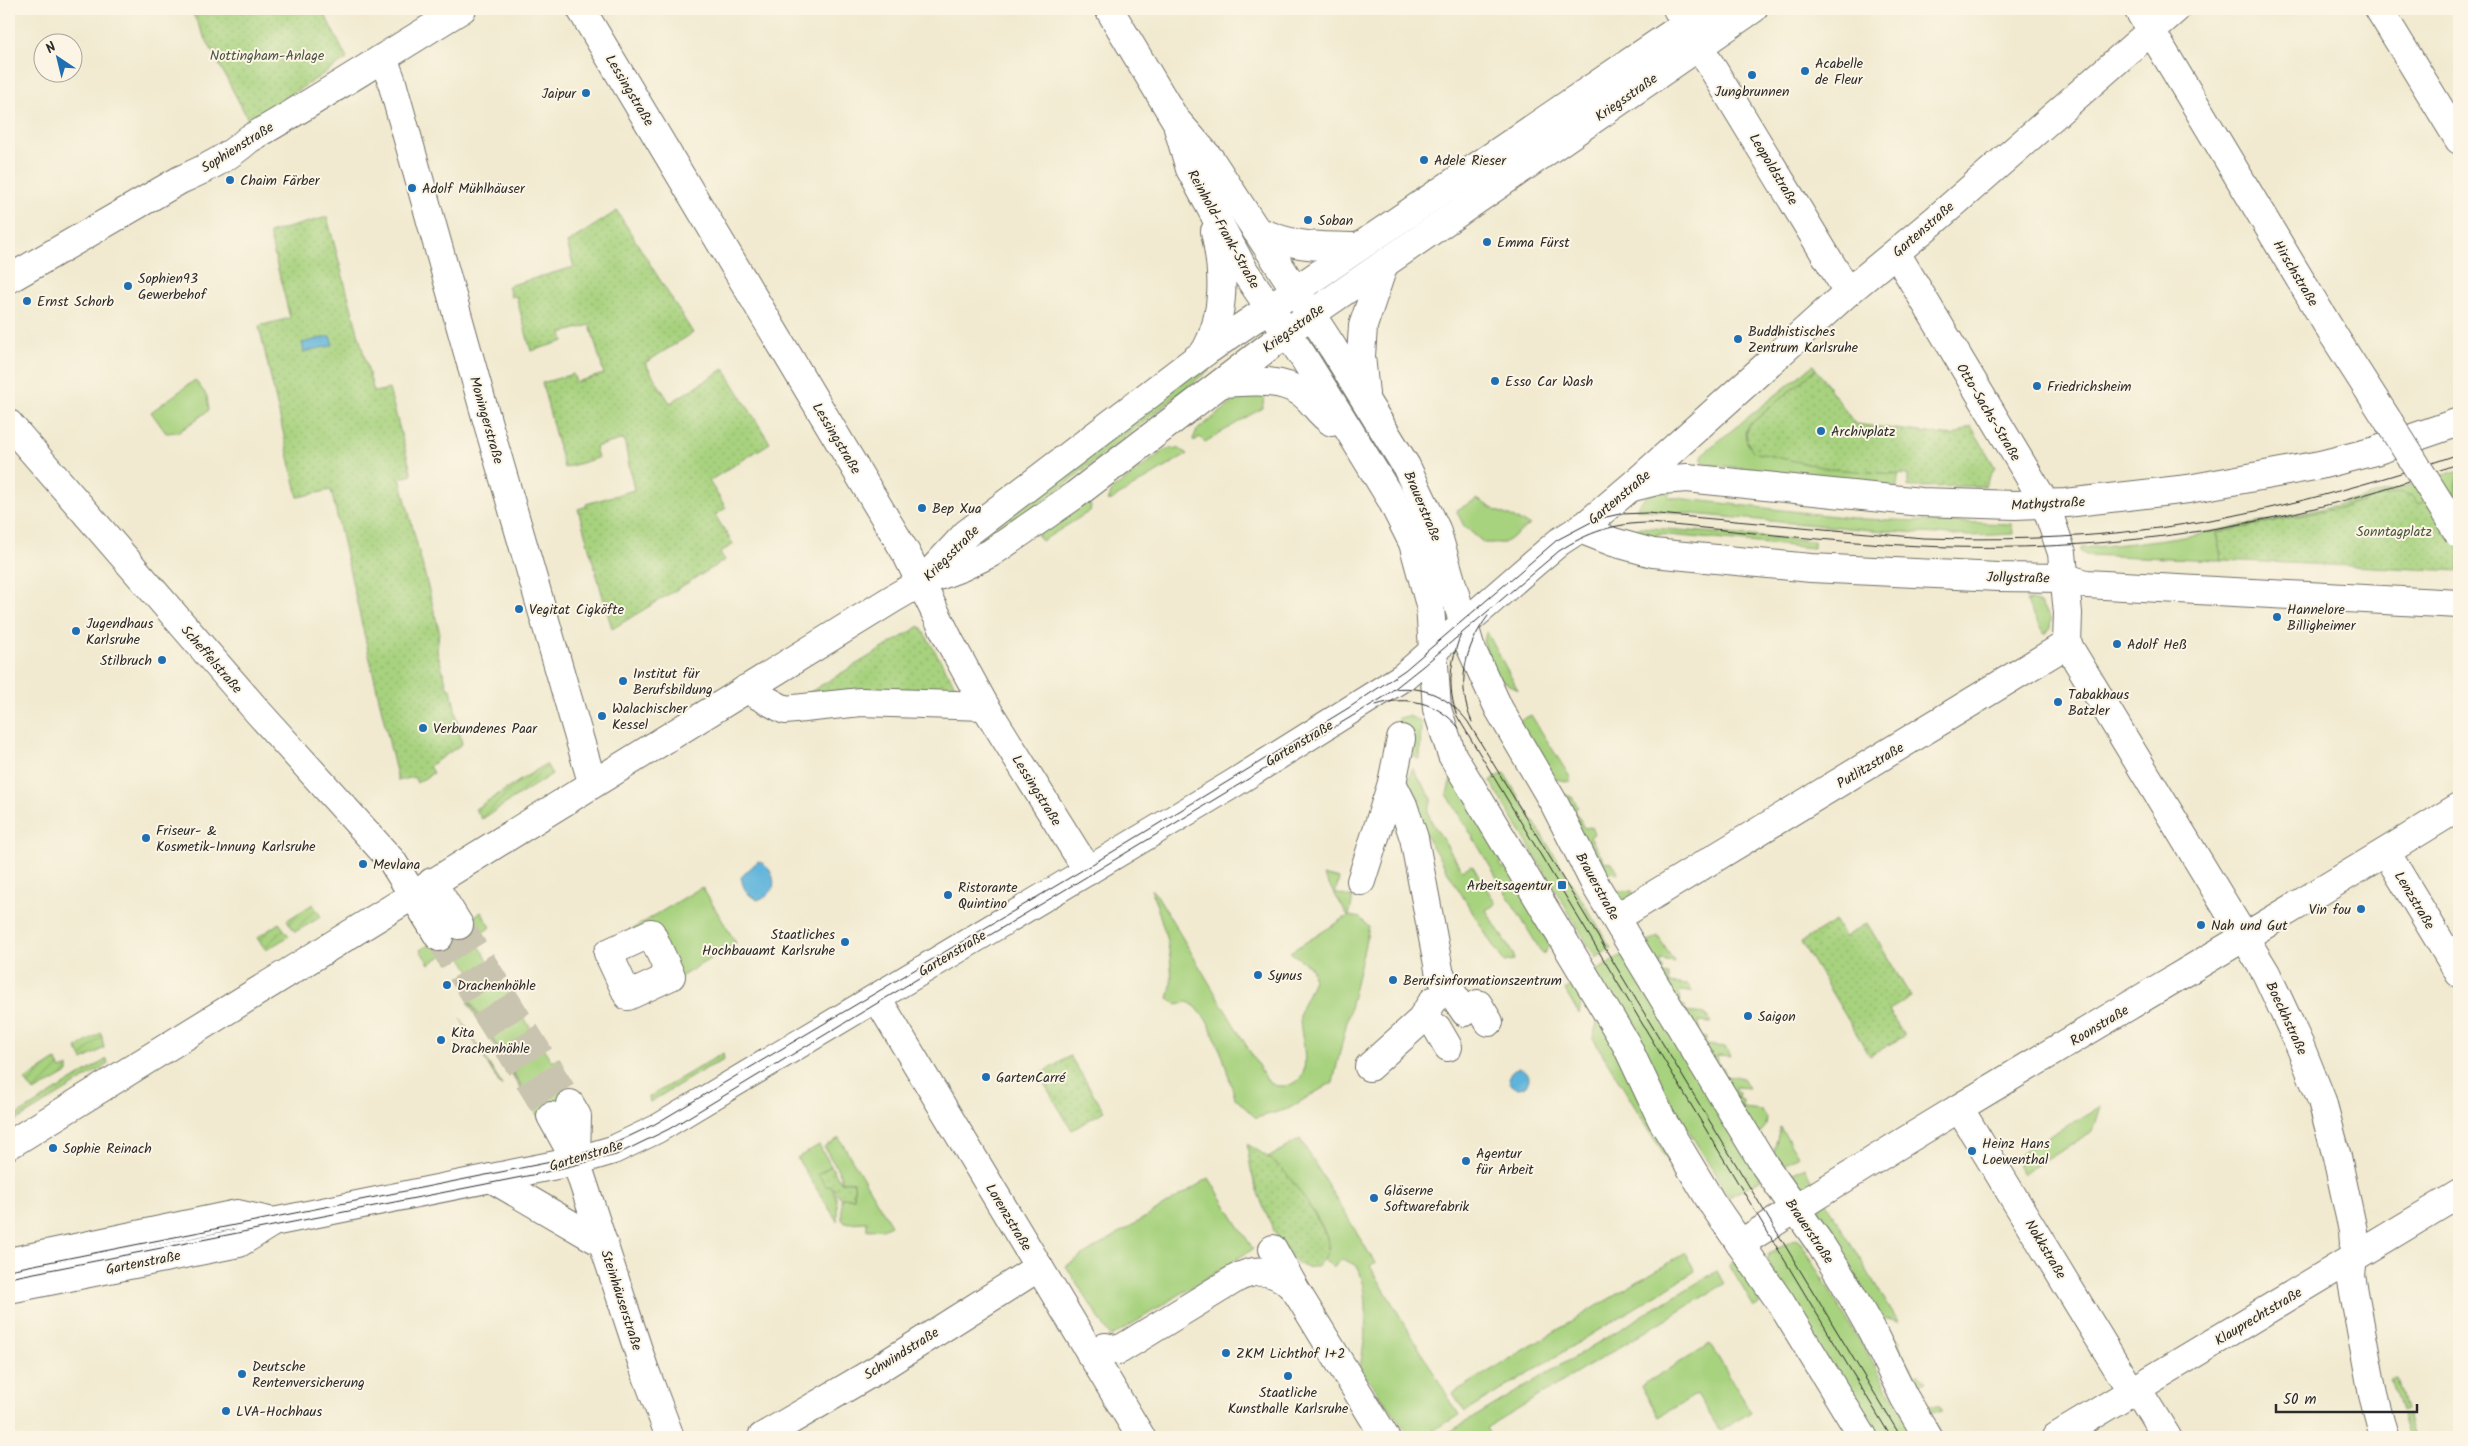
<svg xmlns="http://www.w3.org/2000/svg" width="2468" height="1446" font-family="Kalam,sans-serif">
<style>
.grass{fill:#a7d27e;stroke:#697e54}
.park{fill:url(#park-dots);stroke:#697e54}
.garden{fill:url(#garden-furrows);stroke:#697e54}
.water{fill:#5eb4db;stroke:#447083}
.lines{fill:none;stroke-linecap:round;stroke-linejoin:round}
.minor-tunnel{stroke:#c9c4af;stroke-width:28;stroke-dasharray:28 14;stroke-linecap:butt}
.minor-casing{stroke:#706e65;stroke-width:30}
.major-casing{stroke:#706e65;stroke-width:30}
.minor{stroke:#fff;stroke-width:28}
.major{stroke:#fff;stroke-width:28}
.tram{stroke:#2b2b2b;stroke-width:1}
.minor-bridge-casing{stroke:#706e65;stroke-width:30;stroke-linecap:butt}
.minor-bridge{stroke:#fff;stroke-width:28}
.poi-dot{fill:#1f6fb2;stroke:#fcf5e5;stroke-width:2}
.labels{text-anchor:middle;stroke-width:4;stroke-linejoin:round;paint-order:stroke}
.park-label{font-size:14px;fill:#4a5540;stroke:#fcf5e5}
.poi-label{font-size:14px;fill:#2b2b2b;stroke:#fcf5e5;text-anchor:start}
.street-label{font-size:14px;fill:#2b2b2b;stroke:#fcf5e5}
</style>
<defs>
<pattern id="park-dots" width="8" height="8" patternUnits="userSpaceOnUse" patternTransform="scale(1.25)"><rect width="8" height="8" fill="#a7d27e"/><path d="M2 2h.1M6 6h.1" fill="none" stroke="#90b46d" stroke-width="1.8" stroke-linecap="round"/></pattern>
<pattern id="garden-furrows" width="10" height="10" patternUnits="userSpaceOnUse" patternTransform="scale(1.25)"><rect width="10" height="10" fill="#a7d27e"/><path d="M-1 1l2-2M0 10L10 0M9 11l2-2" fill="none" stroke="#90b46d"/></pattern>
</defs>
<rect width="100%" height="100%" fill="#fcf5e5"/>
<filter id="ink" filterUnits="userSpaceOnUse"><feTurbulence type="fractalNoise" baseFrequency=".02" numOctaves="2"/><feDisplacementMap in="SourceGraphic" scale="10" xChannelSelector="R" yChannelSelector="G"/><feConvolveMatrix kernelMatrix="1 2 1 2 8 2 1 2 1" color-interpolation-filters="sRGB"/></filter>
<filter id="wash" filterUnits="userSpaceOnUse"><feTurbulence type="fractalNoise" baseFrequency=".0096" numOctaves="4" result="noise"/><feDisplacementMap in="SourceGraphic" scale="20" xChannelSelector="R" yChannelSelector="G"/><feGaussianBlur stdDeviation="1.12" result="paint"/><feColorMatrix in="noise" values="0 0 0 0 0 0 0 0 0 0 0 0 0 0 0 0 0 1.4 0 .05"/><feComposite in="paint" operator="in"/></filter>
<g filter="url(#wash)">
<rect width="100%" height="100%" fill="#f1ead0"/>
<g class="grass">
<path d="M1249,338l-202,161 -75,50v-7l234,-178z"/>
<path d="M1813,365l3,4 -69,58 -2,6 3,13 154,-5 -5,46 -191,-23 -4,-4v-4l4,-5z"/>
<path d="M195,380l12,16 2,14 -30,22 -13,1 -15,-21z"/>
<path d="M1267,389l-5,19 -57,34 -5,-5 -6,4 -1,-2 4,-9 43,-33z"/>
<path d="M1178,448l9,6 -79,48 4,-12 54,-41z"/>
<path d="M2459,470l-4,23 -37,11 -6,-8 -12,-4 -61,16 -123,25 6,27 -136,-5 -5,-3v-4c129,-10 255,-39 378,-78z"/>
<path d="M1672,487l-4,10 193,22 151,5 1,10 -43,2 -99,-6 -235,-21c8,-15 20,-18 36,-22z"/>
<path d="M1477,499l18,11 35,15 -26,18h-20l-20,-17 -7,-14v-2z"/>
<path d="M1085,500l6,6 -1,5 -48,30 -5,-7z"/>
<path d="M1641,527l173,14v7l-157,-14 -5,12 -14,-4 -3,-12z"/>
<path d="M2032,600l8,4 11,15 -1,9 -5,7 -19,-34z"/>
<path d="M1487,632l31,58 -22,-14 -13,-35z"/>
<path d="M1531,715l39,62v5l-19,-4 -35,-55z"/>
<path d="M1409,716l12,6 -1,36 -3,1 -7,-9 -12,-32z"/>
<path d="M1412,768l20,31 -4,12 2,8 32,51 10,-5 24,39 -10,6 28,46v4l-10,2 -14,-21 -86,-141z"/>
<path d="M1504,773l107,175 -15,10 -106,-177z"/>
<path d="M1452,775l53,85 -6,4 3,5 6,-4 42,79 -7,11 -96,-161z"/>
<path d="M1560,793l12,4 6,10 -4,3 11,18 6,-1 3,7 -4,3 14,24 8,2 6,10 -12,-1 1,11 5,1 -1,7h21l2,4 -7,6 -15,-5z"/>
<path d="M1323,875l16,4 -4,14 18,5 -4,18 11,2 9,9 -36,155 -45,27 -32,9 -21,-20 -12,-41 -15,-35 -12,-15 -8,-5 -12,2 -8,-6c11,-30 -7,-80 -17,-109l6,6 108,182c4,6 9,9 16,9 40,-1 17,-50 19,-72 3,-18 18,-27 11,-47l-21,-15 58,-36z"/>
<path d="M702,887l34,56 -95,58 30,-25 -20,-43 -45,12z"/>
<path d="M481,912l10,15 -17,11 78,124 7,-4 5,8 -7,5 19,30 -34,19 -74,-123 13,-8 -20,-33 -12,7 -6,-8 -14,9 -9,-14z"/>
<path d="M1658,936l16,26 -14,-2v6l3,1 -1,7 7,1v8l19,2 4,7 -13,-1 1,14 5,1v6l20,2 6,9 -12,-1 1,15h6l-1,8 20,2 5,9 -13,-1 2,13 5,1v7l19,2 6,10 -14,-1v5l4,1 -1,6 5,1 -1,8 20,2 5,8 -1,8 -6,7 -6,-1 -112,-186z"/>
<path d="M1626,953l136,226 -33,18 -136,-224z"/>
<path d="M1579,981l5,10 -5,23 -14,-24z"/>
<path d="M469,1001l70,117 -71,-115z"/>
<path d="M1599,1015l108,195 -7,4 -107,-176z"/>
<path d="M460,1018l42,67 -1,1z"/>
<path d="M723,1053l1,7 -19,9 -55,33 -1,-5z"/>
<path d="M107,1059l1,5 -99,61v-5z"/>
<path d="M2101,1106l-8,26 -70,42 -10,-16z"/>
<path d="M1780,1127l18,29 -20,13 -5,-14z"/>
<path d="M839,1138l52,87 -8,4 -16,1v-8l-22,1 -3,-4 -1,-21h13v-16h-13v-7l-17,-28z"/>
<path d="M1300,1139l75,124 -5,3 89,149 -36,22h-12l-51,-69c5,-31 12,-73 -3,-102l-14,-7 -10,8 -9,-7c2,-5 5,-10 4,-15 0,-22 -44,-72 -60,-87z"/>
<path d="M819,1145l12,21 -13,8c19,17 20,22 19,47l-40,-63z"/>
<path d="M1805,1167l11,19c-15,8 -19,3 -30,-9z"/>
<path d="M1209,1178l44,71 -142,88 -45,-71z"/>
<path d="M1825,1201l73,121 -14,-4 -5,1 -61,-101 1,-9z"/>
<path d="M1796,1239l5,4 116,194h-45l-106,-177 3,-7z"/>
<path d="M1685,1253l10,18 -230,141 -12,-19z"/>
<path d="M1732,1262h4l20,28 4,14 -6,3 -25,-42z"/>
<path d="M1717,1271l7,13 -238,144 5,9h-50z"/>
<path d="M1889,1333l4,1 7,7 -2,5 15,27 6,1 7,8 -12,1 3,14h5v8h17l4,7 -16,-1 13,23 18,3h-20l-52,-97z"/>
<path d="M1710,1344l41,68 -31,19 -23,-37 -38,23 -18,-31z"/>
<path d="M2396,1379l9,30 -4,2 -10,-31z"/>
<path d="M2407,1413l7,24h-5l-7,-22z"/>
</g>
<g class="park">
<path d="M190,9h132l25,50 -98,62z"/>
<path d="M617,211l76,122 -48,30 25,40 54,-34 46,74 -61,38 17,27 -11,7 18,29 -13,9 5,7 -113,69 -34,-120 9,-3 -1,-2 48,-14 -10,-51 -29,8 3,11 -34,10 -22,-85 31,-9 3,8 28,-8 -14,-49 -28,8 2,8 -33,10 -15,-55 -5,1 -3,-11 66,-19 -7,-24z"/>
<path d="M327,217l47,175 15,-3 23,86 -12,3 39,152 -2,21 11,38h3l11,55 -33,22 4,7 -16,10 -3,-6 -16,4 -67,-291 -33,7 -39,-171 31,-8 -21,-85z"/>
<path d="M1816,369l39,55 98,12 18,-10 24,41 -10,19 -77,1v-12l-77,-6 -78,-17 -7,-13 1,-12z"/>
<path d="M2458,478l1,93 -237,-11 -6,-27 123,-25 61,-16 12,4 6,8 37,-11z"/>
<path d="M920,626l41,69 -166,6z"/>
<path d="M1835,921l9,16 23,-14 44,74 -22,13 15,26 -34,20 -69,-114z"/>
<path d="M1070,1056l34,55 -32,19 -33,-55z"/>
<path d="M1247,1144c13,8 27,16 37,27 9,9 43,60 44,71 1,6 -1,14 -5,18 -30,34 -63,-60 -69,-79 -4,-12 -5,-25 -7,-37z"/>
<path d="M831,1166l10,16h13v16h-13l-10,-12h-5l-8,-12z"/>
</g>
<g class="garden">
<path d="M546,764l6,10 -70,45 -7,-10z"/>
<path d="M313,904l8,13 -26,15 -8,-12z"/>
<path d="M279,923l10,13 -23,14 -9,-12z"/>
<path d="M101,1033l3,15 -21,12 -7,-12z"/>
<path d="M56,1060l5,9 7,-2v6l-34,19 -9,-12z"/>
</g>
<g class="water">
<path d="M330,336l3,9 -29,7 -2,-9z"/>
<path d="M758,861c12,4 22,22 11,33 -3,3 -8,4 -11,6 -11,-5 -15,-11 -17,-23z"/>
<circle cx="1519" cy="1078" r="10"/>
</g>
</g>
<g filter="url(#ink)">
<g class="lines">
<g class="minor-tunnel">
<path d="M459,925l111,179"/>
<path d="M439,937l112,179"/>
</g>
<g class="minor-casing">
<g id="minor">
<path d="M581,9l325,544 44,89 35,64 103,165"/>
<path d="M1677,9l10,15"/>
<path d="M2138,9l196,327 55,86"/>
<path d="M2379,9l80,131"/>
<path d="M1699,46l149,246"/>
<path d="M383,58l8,21 97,345 104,358"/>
<path d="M9,279l171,-99c25,-11 48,-22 69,-41 72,-41 142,-87 213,-130"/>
<path d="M9,424l249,288 134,149 47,76"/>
<path d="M1633,487l28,-7 26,-2 234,24 94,3 51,-2 122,-14 132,-24 55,-14 84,-29"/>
<path d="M1580,529l33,13 40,11 158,15 187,9 68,1 20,6 373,20"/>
<path d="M2067,644l199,329 34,73 22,55 15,56 16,74 1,13 -3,32 22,119 11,42"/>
<path d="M746,689l39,21 76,-8 124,4"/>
<path d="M1392,783l11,22 11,33 26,137 25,37"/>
<path d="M2386,852l73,121"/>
<path d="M1361,881l31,-98 9,-44"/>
<path d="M432,882l27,43"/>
<path d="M1616,918l451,-274 1,-31 -6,-60 -17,-50 -149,-250"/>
<path d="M651,933l20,43 -43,20 -20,-43z"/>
<path d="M877,998l264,439"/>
<path d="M1478,1004l11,18"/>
<path d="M1437,1028l11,19"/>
<path d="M1369,1067l50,-45 14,-21"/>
<path d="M570,1104l7,12 -1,44"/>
<path d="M1959,1108l173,284"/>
<path d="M551,1116l25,45 68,207 26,69"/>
<path d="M491,1178l113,66"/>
<path d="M1740,1244c236,-151 481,-290 719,-437"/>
<path d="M1273,1249l25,45 87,143"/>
<path d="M9,1262l228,-48 36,8"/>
<path d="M9,1289l230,-46 34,-21 303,-61 37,-11 44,-21 574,-344 172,-108 130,-113 26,-22 28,-18 53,-45 208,-187 87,-72 241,-211"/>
<path d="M1091,1355l14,-8 14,3 116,-71c25,-14 47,-8 63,15"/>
<path d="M2137,1389l30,48"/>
<path d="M762,1437l116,-68 161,-102"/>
<path d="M2056,1437l403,-243"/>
</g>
</g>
<g class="major-casing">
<g id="major">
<path d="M1109,9l66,110 35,40 123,189 73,118 30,63 34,117 29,63 56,96 41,81 34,57 135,223 54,76 24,38 29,51 32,66 24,40"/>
<path d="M1178,128l12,41 55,103 57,83 50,80 39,64 22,44 17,62 7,104 15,46 174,289 36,76 50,83 69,100 82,134"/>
<path d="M1256,230c40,18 60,16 102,17"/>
<path d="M1205,352c21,-39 19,-79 10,-121"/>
<path d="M1222,383c26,-1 57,-6 80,10 12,9 17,21 30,29"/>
<path d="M1365,394l-4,-38 2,-30 21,-62"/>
<path d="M925,578l41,-44 239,-182 503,-343"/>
<path d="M9,1145l885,-547 26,-15 42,-16 29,-14 84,-58 235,-180 443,-306"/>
</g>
</g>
<use href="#minor" class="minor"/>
<use href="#major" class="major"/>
<g class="tram">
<path d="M1461,634c-11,28 -14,53 -4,82l434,721"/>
<path d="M1394,689c31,-4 56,9 74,33l433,715"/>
<path d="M1376,705c31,-10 62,-3 83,23"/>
<path d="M1472,722c-16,-36 -8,-75 16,-106"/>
<path d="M9,1270l547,-109 55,-16 44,-21 431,-256 264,-161 55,-37 152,-130 40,-21 23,-5 27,-1 276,25c73,2 147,1 220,-8 107,-13 214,-41 316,-76"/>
<path d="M9,1278l533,-105 74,-18 53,-26 715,-432 39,-31 136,-115c29,-19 56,-28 91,-28 90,8 180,19 271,23 181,8 368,-18 538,-83"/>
</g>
<g class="minor-bridge-casing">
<path id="minor-bridge" d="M2389,422l70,112"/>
</g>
<use href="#minor-bridge" class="minor-bridge"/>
</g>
</g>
<g class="poi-dot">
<circle cx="1805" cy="71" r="5"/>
<circle cx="1752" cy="75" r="5"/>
<circle cx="586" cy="93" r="5"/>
<circle cx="1424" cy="160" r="5"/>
<circle cx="230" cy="180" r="5"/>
<circle cx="412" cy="188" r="5"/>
<circle cx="1308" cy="220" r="5"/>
<circle cx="1487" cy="242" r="5"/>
<circle cx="128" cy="286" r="5"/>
<circle cx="27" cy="301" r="5"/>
<circle cx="1738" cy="339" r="5"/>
<circle cx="1495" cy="381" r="5"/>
<circle cx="2037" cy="386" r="5"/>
<circle cx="1821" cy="431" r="5"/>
<circle cx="922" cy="508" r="5"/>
<circle cx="519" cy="609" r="5"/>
<circle cx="2277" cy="617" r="5"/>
<circle cx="76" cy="631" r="5"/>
<circle cx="2117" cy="644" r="5"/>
<circle cx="162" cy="660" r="5"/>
<circle cx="623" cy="681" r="5"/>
<circle cx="2058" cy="702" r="5"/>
<circle cx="602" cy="716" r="5"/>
<circle cx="423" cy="728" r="5"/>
<circle cx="146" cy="838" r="5"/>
<circle cx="363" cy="864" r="5"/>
<rect x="1557" y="880" width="10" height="10" rx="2.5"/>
<circle cx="948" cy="895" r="5"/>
<circle cx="2361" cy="909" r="5"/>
<circle cx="2201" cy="925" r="5"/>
<circle cx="845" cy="942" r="5"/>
<circle cx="1258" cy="975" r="5"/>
<circle cx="1393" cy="980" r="5"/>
<circle cx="447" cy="985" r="5"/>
<circle cx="1748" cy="1016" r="5"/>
<circle cx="441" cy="1040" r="5"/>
<circle cx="986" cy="1077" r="5"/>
<circle cx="53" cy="1148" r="5"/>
<circle cx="1972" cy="1151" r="5"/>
<circle cx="1466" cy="1161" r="5"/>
<circle cx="1374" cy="1198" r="5"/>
<circle cx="1226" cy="1353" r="5"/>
<circle cx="242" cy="1374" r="5"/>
<circle cx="1288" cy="1376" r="5"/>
<circle cx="226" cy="1411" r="5"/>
</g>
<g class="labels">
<g class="park-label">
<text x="267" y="60">Nottingham-Anlage</text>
<text x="2394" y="536">Sonntagplatz</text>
</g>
<g class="poi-label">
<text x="1815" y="68">Acabelle<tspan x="1815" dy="16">de Fleur</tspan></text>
<text x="1752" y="96" text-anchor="middle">Jungbrunnen</text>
<text x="576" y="98" text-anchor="end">Jaipur</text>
<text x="1434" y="165">Adele Rieser</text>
<text x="240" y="185">Chaim Färber</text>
<text x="422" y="193">Adolf Mühlhäuser</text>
<text x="1318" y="225">Soban</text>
<text x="1497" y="247">Emma Fürst</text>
<text x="138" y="283">Sophien93<tspan x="138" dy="16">Gewerbehof</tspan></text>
<text x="37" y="306">Ernst Schorb</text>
<text x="1748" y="336">Buddhistisches<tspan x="1748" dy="16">Zentrum Karlsruhe</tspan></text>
<text x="1505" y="386">Esso Car Wash</text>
<text x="2047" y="391">Friedrichsheim</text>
<text x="1831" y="436">Archivplatz</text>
<text x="932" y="513">Bep Xua</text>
<text x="529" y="614">Vegitat Cigköfte</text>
<text x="2287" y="614">Hannelore<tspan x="2287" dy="16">Billigheimer</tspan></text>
<text x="86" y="628">Jugendhaus<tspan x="86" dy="16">Karlsruhe</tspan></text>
<text x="2127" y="649">Adolf Heß</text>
<text x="152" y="665" text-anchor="end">Stilbruch</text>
<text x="633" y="678">Institut für<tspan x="633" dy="16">Berufsbildung</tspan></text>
<text x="2068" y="699">Tabakhaus<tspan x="2068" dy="16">Batzler</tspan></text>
<text x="612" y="713">Walachischer<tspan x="612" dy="16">Kessel</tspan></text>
<text x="433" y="733">Verbundenes Paar</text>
<text x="156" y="835">Friseur- &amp;<tspan x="156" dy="16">Kosmetik-Innung Karlsruhe</tspan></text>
<text x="373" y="869">Mevlana</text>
<text x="1552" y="890" text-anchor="end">Arbeitsagentur</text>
<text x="958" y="892">Ristorante<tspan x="958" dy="16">Quintino</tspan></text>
<text x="2351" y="914" text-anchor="end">Vin fou</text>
<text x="2211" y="930">Nah und Gut</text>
<text x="835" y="939" text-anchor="end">Staatliches<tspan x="835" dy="16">Hochbauamt Karlsruhe</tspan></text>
<text x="1268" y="980">Synus</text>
<text x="1403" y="985">Berufsinformationszentrum</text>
<text x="457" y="990">Drachenhöhle</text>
<text x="1758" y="1021">Saigon</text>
<text x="451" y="1037">Kita<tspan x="451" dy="16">Drachenhöhle</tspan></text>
<text x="996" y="1082">GartenCarré</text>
<text x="1982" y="1148">Heinz Hans<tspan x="1982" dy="16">Loewenthal</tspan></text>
<text x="63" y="1153">Sophie Reinach</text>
<text x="1476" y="1158">Agentur<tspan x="1476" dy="16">für Arbeit</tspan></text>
<text x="1384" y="1195">Gläserne<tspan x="1384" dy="16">Softwarefabrik</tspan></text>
<text x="1236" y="1358">ZKM Lichthof 1+2</text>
<text x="252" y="1371">Deutsche<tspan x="252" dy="16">Rentenversicherung</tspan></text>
<text x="1288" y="1397" text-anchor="middle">Staatliche<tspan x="1288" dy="16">Kunsthalle Karlsruhe</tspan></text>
<text x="236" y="1416">LVA-Hochhaus</text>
</g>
<g class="street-label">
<text transform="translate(630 90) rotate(59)" y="5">Lessingstraße</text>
<text transform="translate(1626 97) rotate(-35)" y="5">Kriegsstraße</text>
<text transform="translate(237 147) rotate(-32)" y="5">Sophienstraße</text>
<text transform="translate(1774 169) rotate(59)" y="5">Leopoldstraße</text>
<text transform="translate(1224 229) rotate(61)" y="5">Reinhold-Frank-Straße</text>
<text transform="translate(1923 229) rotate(-41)" y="5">Gartenstraße</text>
<text transform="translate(2296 273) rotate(59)" y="5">Hirschstraße</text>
<text transform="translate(1293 328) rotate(-36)" y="5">Kriegsstraße</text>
<text transform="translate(1989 412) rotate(59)" y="5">Otto-Sachs-Straße</text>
<text transform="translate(487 420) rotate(74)" y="5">Moningerstraße</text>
<text transform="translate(837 438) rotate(59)" y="5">Lessingstraße</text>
<text transform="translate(1619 497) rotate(-40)" y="5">Gartenstraße</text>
<text transform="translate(2048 503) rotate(-3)" y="5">Mathystraße</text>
<text transform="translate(1423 506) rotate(67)" y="5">Brauerstraße</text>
<text transform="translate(951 553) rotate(-45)" y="5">Kriegsstraße</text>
<text transform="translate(2018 577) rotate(1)" y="5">Jollystraße</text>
<text transform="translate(212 659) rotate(49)" y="5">Scheffelstraße</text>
<text transform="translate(1299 743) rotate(-31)" y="5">Gartenstraße</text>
<text transform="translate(1870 765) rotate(-31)" y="5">Putlitzstraße</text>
<text transform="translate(1037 790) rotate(58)" y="5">Lessingstraße</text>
<text transform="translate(1598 886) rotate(61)" y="5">Brauerstraße</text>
<text transform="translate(2415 900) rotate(59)" y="5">Lenzstraße</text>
<text transform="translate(952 953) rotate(-31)" y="5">Gartenstraße</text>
<text transform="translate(2287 1018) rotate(65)" y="5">Boeckhstraße</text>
<text transform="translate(2099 1025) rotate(-31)" y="5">Roonstraße</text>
<text transform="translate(586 1155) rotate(-17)" y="5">Gartenstraße</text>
<text transform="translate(1009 1217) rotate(59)" y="5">Lorenzstraße</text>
<text transform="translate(1810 1231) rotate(56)" y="5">Brauerstraße</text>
<text transform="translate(2046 1249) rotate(59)" y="5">Nokkstraße</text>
<text transform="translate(143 1262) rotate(-11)" y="5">Gartenstraße</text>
<text transform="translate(622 1300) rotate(72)" y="5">Steinhäuserstraße</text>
<text transform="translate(2258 1316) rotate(-31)" y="5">Klauprechtstraße</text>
<text transform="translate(901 1353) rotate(-32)" y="5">Schwindstraße</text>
</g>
</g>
<rect width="2468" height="1446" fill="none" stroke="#fcf5e5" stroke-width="30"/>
<g transform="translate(58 58) rotate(325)"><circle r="24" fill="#fcf5e5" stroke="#a8a49b"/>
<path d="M0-4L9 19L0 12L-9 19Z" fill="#1f6fb2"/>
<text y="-8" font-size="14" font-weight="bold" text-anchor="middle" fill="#2b2b2b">N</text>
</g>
<path d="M2276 1404v8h141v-8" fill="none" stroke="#2b2b2b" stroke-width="2.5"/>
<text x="2283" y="1404" font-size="15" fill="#2b2b2b" stroke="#fcf5e5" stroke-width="4" paint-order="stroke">50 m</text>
</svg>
